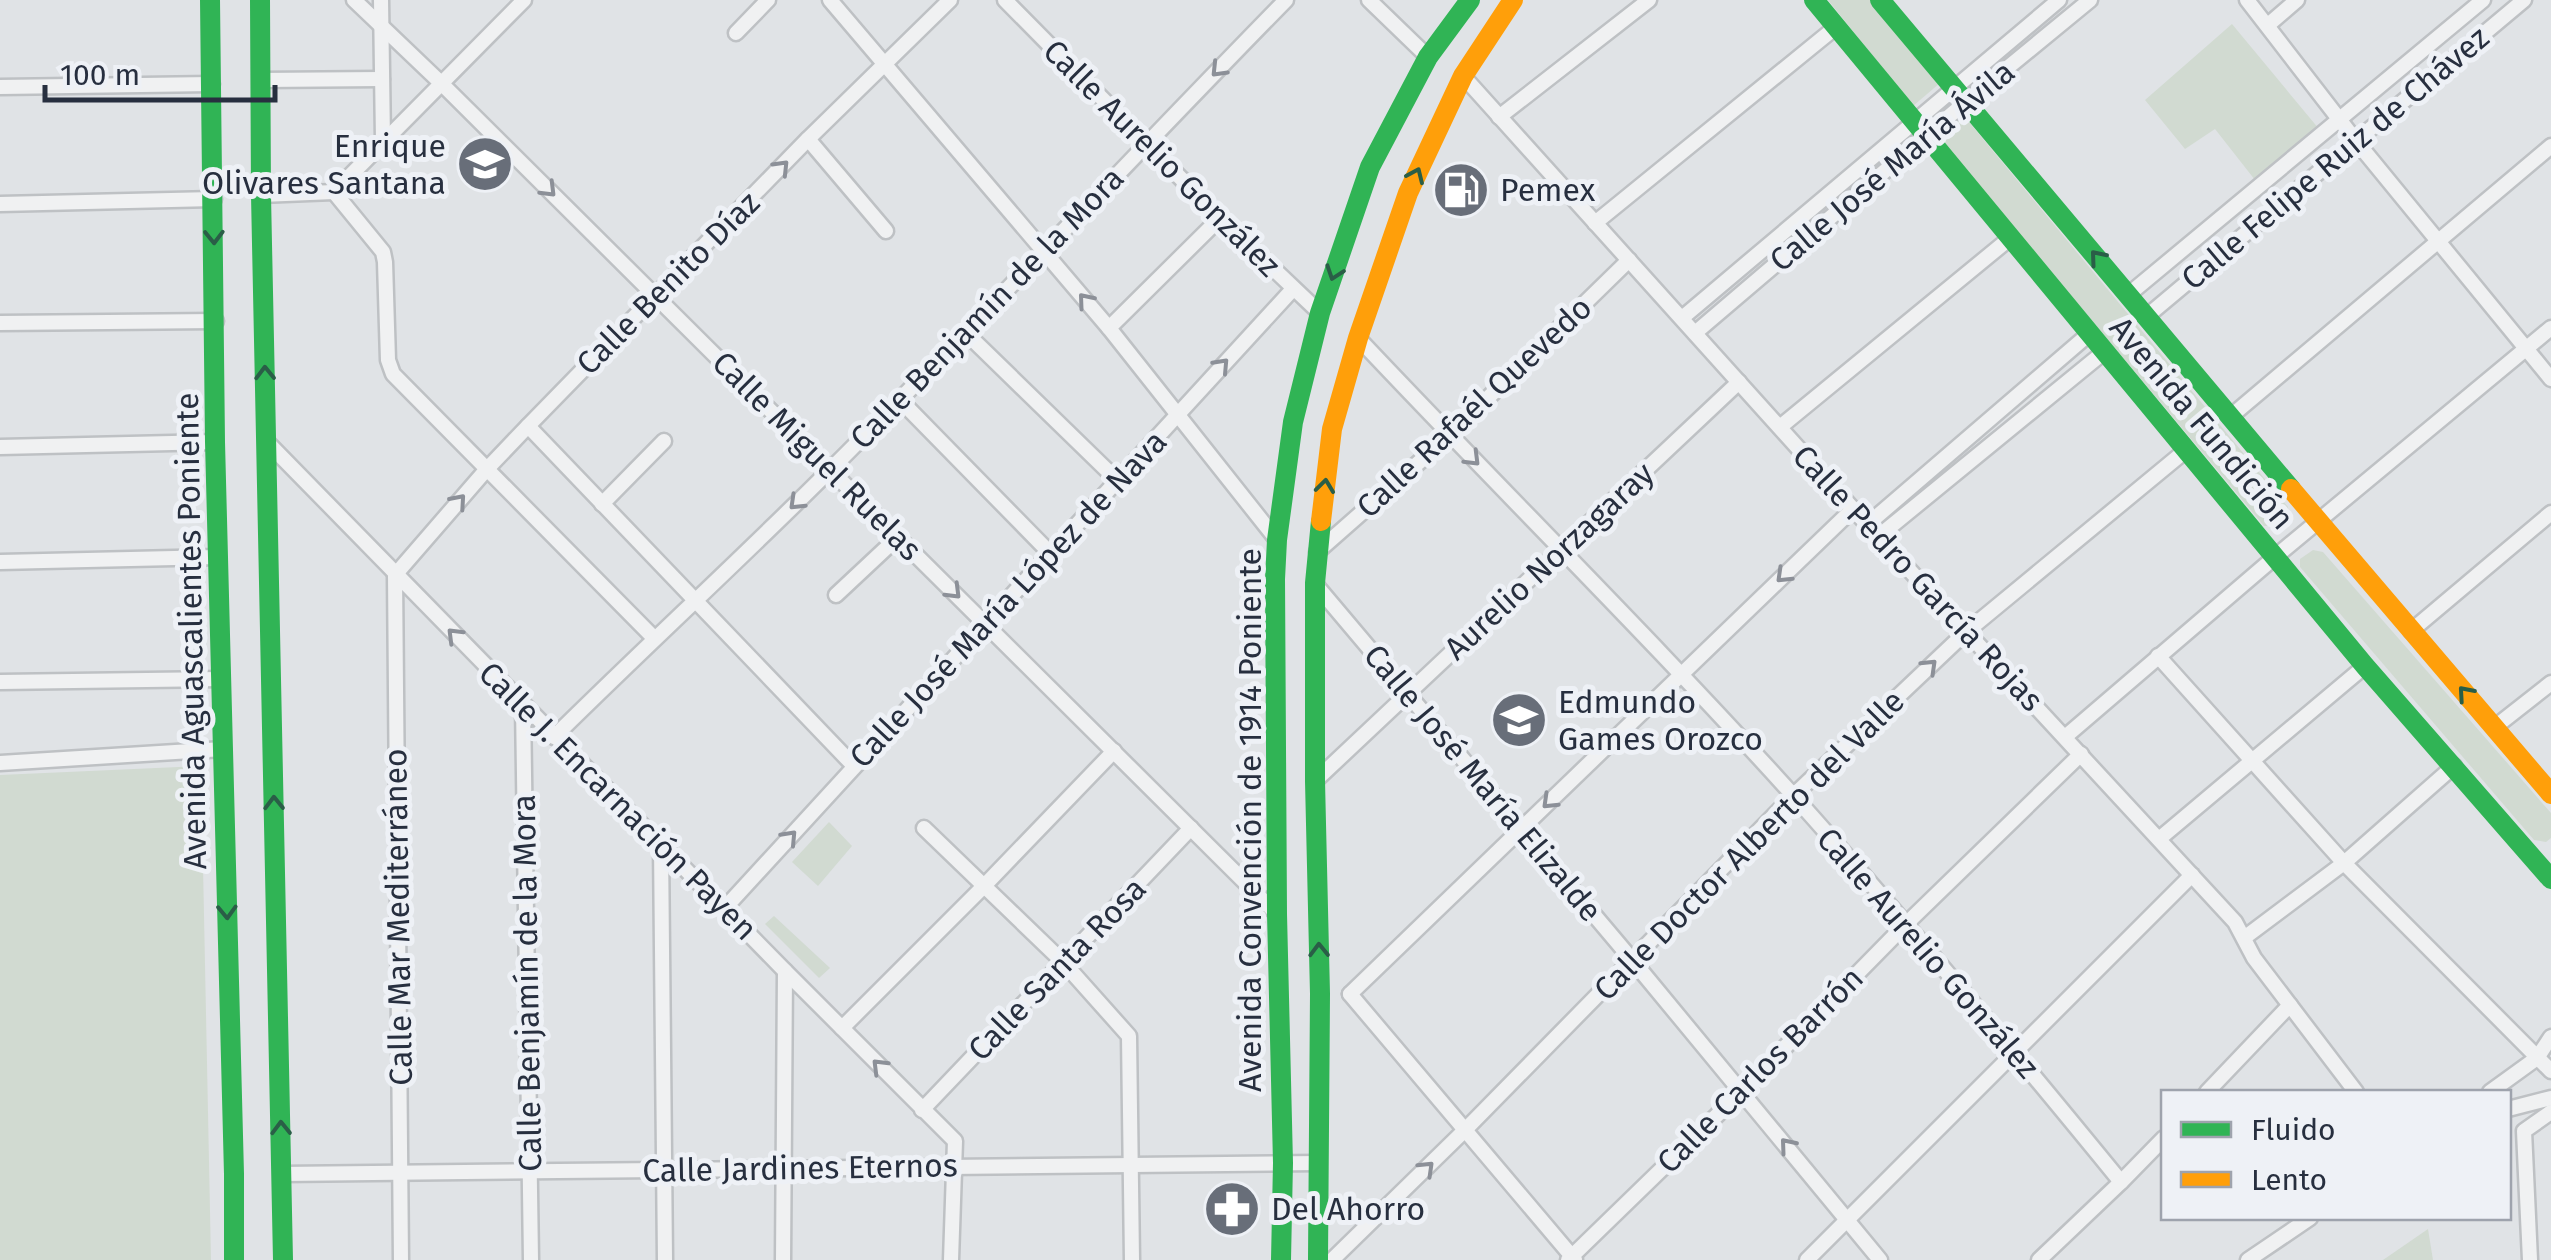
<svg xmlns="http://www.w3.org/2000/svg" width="2551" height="1260" font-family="'Fira Sans',sans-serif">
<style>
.green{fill:#d1dad1}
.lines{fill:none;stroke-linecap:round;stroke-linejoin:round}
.street-casing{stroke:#bec1c4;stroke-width:19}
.street{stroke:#f0f1f2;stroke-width:14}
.fast{stroke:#30b455;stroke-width:20}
.slow{stroke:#ff9f0a;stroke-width:20}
.oneway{stroke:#8c9098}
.oneway2{stroke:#2a5e47}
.labels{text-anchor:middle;stroke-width:10;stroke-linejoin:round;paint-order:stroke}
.poi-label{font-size:32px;fill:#272f3f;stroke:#eef1f6;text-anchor:start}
.street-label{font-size:32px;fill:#272f3f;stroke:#eef1f6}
</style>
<rect width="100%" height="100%" fill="#e0e3e6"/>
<g class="green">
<path d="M1828,0h43l69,83 -27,23z"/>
<path d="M2232,24l87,105 -64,51 -40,-51 -30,20 -40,-49z"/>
<path d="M1964,116l324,391 -3,18 -21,1 -325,-388z"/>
<path d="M2313,550l10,2 228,261v25l-5,4 -12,-2 -234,-273v-8z"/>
<path d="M201,766l10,494h-211v-485z"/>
<path d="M829,822l23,24 -34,40 -26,-24z"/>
<path d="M774,916l56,52 -11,10 -54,-54z"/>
<path d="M2428,1229l5,31h-50z"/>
</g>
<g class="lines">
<g class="street-casing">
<g id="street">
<path d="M354,0l87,83 836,831"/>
<path d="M381,0l2,141"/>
<path d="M830,0l279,328 168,212"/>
<path d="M1005,0l215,218 100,95"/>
<path d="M1369,0l59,57"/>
<path d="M2247,0l109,141 195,238"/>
<path d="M2268,25l29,-25"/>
<path d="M736,33l32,-33"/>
<path d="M1463,76l390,433 382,413 19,36 102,134"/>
<path d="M261,80l121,-1"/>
<path d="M0,87l212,-3"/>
<path d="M1499,117l150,-117"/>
<path d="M808,139l78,92"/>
<path d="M334,192l49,60 2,10 3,98 5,14 261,264"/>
<path d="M261,195l73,-3 190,-192"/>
<path d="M0,204l214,-5"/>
<path d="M1595,223l241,-196"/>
<path d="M2128,295l355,-295"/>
<path d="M2146,317l378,-317"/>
<path d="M1682,318l377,-318"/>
<path d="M0,323l216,-2"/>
<path d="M1109,328l111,-110"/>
<path d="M966,333l151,147"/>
<path d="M1695,333l272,-232 123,-101"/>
<path d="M1358,338c144,153 293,300 434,456 113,126 222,257 329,388"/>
<path d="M900,400l150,153"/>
<path d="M2230,417l321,-271"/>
<path d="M528,426l326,340"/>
<path d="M1780,427l229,-188"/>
<path d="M267,442l518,529 170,170 -4,119"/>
<path d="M0,447l215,-5"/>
<path d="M602,504l62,-63"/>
<path d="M1868,524l221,-190"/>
<path d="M1879,536l225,-184"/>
<path d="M1317,552l133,-117 179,-175"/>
<path d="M0,562l218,-5"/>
<path d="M1315,584l318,377 247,299"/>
<path d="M836,595l62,-58"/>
<path d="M2411,631l140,-118"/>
<path d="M2158,656l186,207 207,208"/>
<path d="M0,682l220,-3"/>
<path d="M523,705l8,555"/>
<path d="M2495,727l56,-44"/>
<path d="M554,737c92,-91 187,-178 278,-269 154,-153 302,-313 454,-468"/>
<path d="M2065,737l210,-180 276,-229"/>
<path d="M0,763l223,-14"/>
<path d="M1315,781l424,-399"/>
<path d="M924,828l139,134 66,74 3,224"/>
<path d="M2159,839l206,-173"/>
<path d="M661,845l4,415"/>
<path d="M724,909l569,-620"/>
<path d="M2244,938l100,-75 110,-97"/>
<path d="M1350,994l503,-485"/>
<path d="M1350,994l225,266"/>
<path d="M842,1028l142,-142 130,-135"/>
<path d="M2207,1092l83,-87"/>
<path d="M2490,1092l47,-34 14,-21"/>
<path d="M2508,1109l43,-11"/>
<path d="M922,1110l269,-282"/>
<path d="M282,1174l1036,-11"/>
<path d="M401,1260l-6,-685 91,-105 42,-44 280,-287 142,-139"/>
<path d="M783,1260l2,-289"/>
<path d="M1332,1260l133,-130 328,-334 173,-164 219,-181"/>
<path d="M1568,1260l174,-169 163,-166 176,-171"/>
<path d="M1807,1260l385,-385"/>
<path d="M2039,1260l82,-78 43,-44"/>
<path d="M2248,1260l62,-42"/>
<path d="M2530,1260l-6,-129 27,-19"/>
</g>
</g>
<use href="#street" class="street"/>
<g class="fast">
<path d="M210,0l5,442 19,732v86"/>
<path d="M260,0l1,195 22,1065"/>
<path d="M1814,0l551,666 186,213"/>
<path d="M1880,0l411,489"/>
<path d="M1281,1260l2,-97 -6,-249 -2,-335 2,-39 16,-118 27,-109 50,-146 58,-110 42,-57"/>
<path d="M1318,1260l2,-266 -5,-213v-198l6,-62"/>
</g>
<g class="slow">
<path d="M2291,489l260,305"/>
<path d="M1321,521l11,-92 26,-91 50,-145 55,-117 50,-76"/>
</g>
</g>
<defs><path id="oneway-chevron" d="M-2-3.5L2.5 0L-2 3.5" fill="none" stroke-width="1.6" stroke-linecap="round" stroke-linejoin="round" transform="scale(2.5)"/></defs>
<g class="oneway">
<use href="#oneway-chevron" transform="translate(1218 70) rotate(134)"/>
<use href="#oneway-chevron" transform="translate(782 167) rotate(-46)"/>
<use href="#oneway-chevron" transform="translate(549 190) rotate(45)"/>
<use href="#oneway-chevron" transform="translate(1085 300) rotate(-130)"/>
<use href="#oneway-chevron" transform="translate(1222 365) rotate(-47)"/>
<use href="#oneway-chevron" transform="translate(1473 459) rotate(45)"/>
<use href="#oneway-chevron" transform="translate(459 501) rotate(-49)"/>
<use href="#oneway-chevron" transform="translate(796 503) rotate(136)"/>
<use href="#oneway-chevron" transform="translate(1783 576) rotate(136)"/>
<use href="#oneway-chevron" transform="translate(954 592) rotate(45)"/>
<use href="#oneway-chevron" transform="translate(454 635) rotate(-135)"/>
<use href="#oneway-chevron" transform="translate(1930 666) rotate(-44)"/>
<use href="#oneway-chevron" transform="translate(1549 802) rotate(136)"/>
<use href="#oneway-chevron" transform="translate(790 837) rotate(-47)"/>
<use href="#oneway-chevron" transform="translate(879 1066) rotate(-135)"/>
<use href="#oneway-chevron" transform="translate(1787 1145) rotate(-130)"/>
<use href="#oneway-chevron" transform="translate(1427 1168) rotate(-44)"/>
</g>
<g class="oneway2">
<use href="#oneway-chevron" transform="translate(1416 175) rotate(-66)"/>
<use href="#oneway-chevron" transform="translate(214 237) rotate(89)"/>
<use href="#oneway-chevron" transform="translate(2097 257) rotate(-130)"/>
<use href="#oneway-chevron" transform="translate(1334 273) rotate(109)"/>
<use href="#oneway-chevron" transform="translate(265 373) rotate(-91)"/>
<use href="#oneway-chevron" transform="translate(1325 486) rotate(-83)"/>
<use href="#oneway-chevron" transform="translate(2465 693) rotate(-131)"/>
<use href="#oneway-chevron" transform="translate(274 803) rotate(-91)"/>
<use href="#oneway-chevron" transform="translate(227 912) rotate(88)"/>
<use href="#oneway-chevron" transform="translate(1319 950) rotate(-91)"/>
<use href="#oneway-chevron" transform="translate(281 1128) rotate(-91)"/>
</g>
<defs>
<g id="school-disc" transform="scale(2.875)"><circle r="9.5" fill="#686e79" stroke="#eef1f6"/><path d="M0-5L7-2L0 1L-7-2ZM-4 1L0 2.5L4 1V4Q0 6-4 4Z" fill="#fff"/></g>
<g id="fuel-disc" transform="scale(2.875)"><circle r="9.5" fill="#686e79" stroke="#eef1f6"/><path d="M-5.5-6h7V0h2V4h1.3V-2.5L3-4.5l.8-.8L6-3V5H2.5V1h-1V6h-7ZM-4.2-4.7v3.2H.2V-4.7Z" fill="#fff"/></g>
<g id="pharmacy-disc" transform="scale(2.875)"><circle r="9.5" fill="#686e79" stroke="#eef1f6"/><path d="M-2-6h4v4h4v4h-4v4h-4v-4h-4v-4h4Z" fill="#fff"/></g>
</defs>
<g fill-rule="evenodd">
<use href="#school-disc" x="485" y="164"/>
<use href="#fuel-disc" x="1461" y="190"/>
<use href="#school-disc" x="1519" y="720"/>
<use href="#pharmacy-disc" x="1232" y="1209"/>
</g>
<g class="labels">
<g class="poi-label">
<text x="446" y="157" text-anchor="end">Enrique<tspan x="446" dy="37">Olivares Santana</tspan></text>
<text x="1500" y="201">Pemex</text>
<text x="1558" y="713">Edmundo<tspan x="1558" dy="37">Games Orozco</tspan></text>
<text x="1271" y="1220">Del Ahorro</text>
</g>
<g class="street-label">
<text transform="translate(1162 158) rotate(45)" y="11">Calle Aurelio González</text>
<text transform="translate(2335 158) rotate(-40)" y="11">Calle Felipe Ruiz de Chávez</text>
<text transform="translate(1892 166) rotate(-40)" y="11">Calle José María Ávila</text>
<text transform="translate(668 283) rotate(-45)" y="11">Calle Benito Díaz</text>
<text transform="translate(987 308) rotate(-46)" y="11">Calle Benjamín de la Mora</text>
<text transform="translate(1474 407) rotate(-43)" y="11">Calle Rafaél Quevedo</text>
<text transform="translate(2202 423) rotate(50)" y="11">Avenida Fundición</text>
<text transform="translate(817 456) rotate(45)" y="11">Calle Miguel Ruelas</text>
<text transform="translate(1549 561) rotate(-43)" y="11">Aurelio Norzagaray</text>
<text transform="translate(1918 578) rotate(47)" y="11">Calle Pedro García Rojas</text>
<text transform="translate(1008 599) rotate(-47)" y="11">Calle José María López de Nava</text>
<text transform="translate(191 631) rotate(-91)" y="11">Avenida Aguascalientes Poniente</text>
<text transform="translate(1483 783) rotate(50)" y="11">Calle José María Elizalde</text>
<text transform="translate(618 801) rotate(45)" y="11">Calle J. Encarnación Payen</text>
<text transform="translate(1250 820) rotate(-90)" y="11">Avenida Convención de 1914 Poniente</text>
<text transform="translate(1749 845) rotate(-45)" y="11">Calle Doctor Alberto del Valle</text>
<text transform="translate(398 917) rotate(-91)" y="11">Calle Mar Mediterráneo</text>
<text transform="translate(1928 953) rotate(49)" y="11">Calle Aurelio González</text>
<text transform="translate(1057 969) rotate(-46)" y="11">Calle Santa Rosa</text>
<text transform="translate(527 983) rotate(-91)" y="11">Calle Benjamín de la Mora</text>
<text transform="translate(1760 1070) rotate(-45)" y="11">Calle Carlos Barrón</text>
<text transform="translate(800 1168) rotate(-1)" y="11">Calle Jardines Eternos</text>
</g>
</g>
<rect x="2161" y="1090" width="350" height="130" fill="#eef1f6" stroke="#9ea3ad" stroke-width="2.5"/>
<rect x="2181" y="1122" width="50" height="15" fill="#30b455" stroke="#9ea3ad" stroke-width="2.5"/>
<text x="2251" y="1140" font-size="30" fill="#272f3f">Fluido</text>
<rect x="2181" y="1172" width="50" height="15" fill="#ff9f0a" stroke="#9ea3ad" stroke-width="2.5"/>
<text x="2251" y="1190" font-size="30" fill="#272f3f">Lento</text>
<path d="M45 85v15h230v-15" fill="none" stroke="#272f3f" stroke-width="5"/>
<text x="60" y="85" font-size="30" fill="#272f3f" stroke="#eef1f6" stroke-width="8" paint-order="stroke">100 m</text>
</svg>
